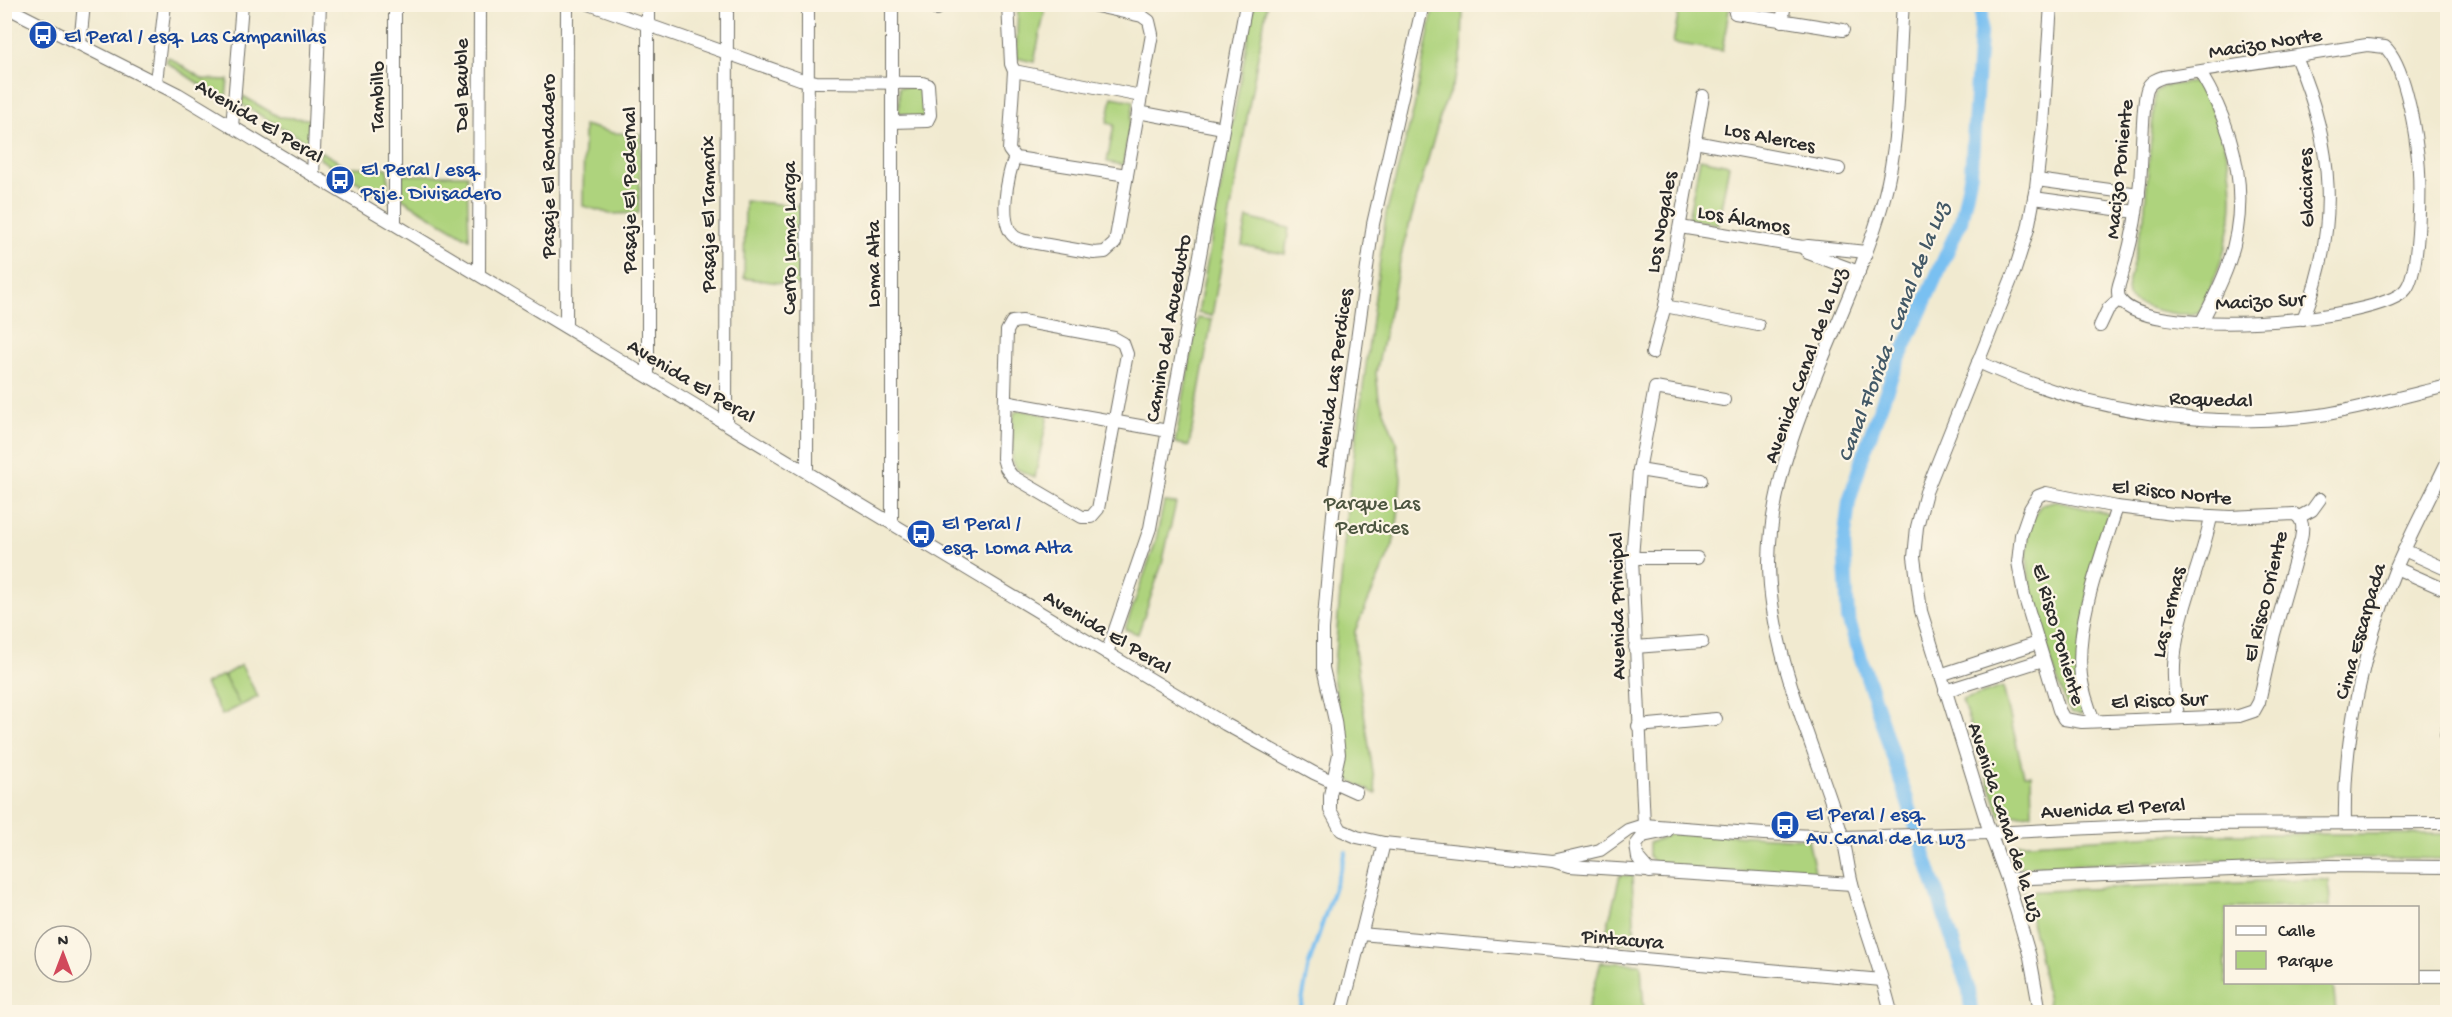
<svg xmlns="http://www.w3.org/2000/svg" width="2452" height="1017" font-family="'Gochi Hand',sans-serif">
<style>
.green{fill:#aed37d;stroke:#6c7f54;stroke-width:1.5}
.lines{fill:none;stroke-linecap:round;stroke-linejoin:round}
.stream{stroke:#79c0f1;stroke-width:4}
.canal{stroke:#79c0f1;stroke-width:14}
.street-casing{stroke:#706e65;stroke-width:14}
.street{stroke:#fff;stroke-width:12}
.labels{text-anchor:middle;stroke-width:4.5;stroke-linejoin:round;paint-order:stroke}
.transit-label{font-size:21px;fill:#164399;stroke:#fcf5e5;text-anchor:start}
.street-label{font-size:21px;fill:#2b2b2b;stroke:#fcf5e5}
.park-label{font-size:21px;fill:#4c5540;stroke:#fcf5e5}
.water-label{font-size:22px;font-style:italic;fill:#425866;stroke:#fcf5e5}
</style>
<rect width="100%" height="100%" fill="#fcf5e5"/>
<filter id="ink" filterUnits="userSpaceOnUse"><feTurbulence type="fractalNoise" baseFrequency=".0167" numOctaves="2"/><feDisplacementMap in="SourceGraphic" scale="12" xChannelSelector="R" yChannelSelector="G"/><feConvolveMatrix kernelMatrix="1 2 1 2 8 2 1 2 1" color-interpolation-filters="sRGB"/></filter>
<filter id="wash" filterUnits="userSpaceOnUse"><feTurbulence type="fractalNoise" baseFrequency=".008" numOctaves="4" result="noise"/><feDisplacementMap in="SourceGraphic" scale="24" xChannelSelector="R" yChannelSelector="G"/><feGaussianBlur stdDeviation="1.35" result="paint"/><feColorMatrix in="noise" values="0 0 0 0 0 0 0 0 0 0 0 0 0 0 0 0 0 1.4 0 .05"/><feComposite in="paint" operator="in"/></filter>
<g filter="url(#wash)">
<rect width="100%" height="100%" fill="#f1ead0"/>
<g class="green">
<path d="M1254,4l13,1 -55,311 -14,-3z"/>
<path d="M1018,5h28l-12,57 -18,-4z"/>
<path d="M1434,5h29l-1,46 -6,26 -14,33 -39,137 -27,126 3,25 17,43 5,37 -3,39 -5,28 -38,86v20l21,143 -35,-18 6,-22 -14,-76 14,-170 39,-294 28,-106z"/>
<path d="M1680,5h50l-8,46 -49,-8z"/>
<path d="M168,57l35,22 25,1 -2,18 -25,-13 -35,-23z"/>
<path d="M2195,82c12,11 19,30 24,44 25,69 12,124 -20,186 -16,7 -59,-4 -71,-15l-1,-8 17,-72 11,-124 9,-7z"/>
<path d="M899,87h26v33l-26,-1z"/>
<path d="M243,96l36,21 30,2 -1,24 -67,-39z"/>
<path d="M1112,97l22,4 -11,64 -16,-3 7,-37 -7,-2z"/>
<path d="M584,125l29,8 28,1 -2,79 -28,1 -28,-8z"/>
<path d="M320,151l28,16 40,1v33l-68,-42z"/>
<path d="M1700,159l29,6 -11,59 -30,-5z"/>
<path d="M402,175h65l2,64 -67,-40z"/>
<path d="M745,201l56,5 -1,80 -56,-8z"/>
<path d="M1247,218l42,10 -4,26 -43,-9z"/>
<path d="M1198,318l14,2 -23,126 -14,-3z"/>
<path d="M1020,410l28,5 -13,63 -18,-9 -5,-7 1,-44 2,-6z"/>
<path d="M2054,501l55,13 -18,58 -14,113 7,27 -2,2 -10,-1 -5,-6c-16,-50 -64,-159 -25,-203z"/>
<path d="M1164,502l12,1 -14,61 -24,70 -13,-5 30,-85z"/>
<path d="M241,665l17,32 -36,18 -17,-31 18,-9 16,29 -15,-29z"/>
<path d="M2003,687l21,88h7l1,39 -32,2 -38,-116z"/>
<path d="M1676,832l132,7 8,37 -158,-9 -9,-11v-13z"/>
<path d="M2172,834h275v25c-143,-4 -286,2 -429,8l-4,-23z"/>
<path d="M1620,875l12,1 3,68 -31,-3z"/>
<path d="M2306,879l23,1 1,27 -104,1v74l107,1 3,29h-286l-13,-68 -14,-52z"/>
<path d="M1601,962l40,2 3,48h-57z"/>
</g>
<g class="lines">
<path class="stream" d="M1300,1012l9,-48 37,-112"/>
<path class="canal" d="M1971,1012l-2,-21 -121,-373 -4,-75 5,-41 13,-44 30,-83 69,-154 10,-48 11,-169"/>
</g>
</g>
<g filter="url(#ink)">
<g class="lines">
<g class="street-casing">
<g id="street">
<path d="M589,4l211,75 16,3 106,1 6,2 2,30 -3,6 -35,1"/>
<path d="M929,4l8,5 8,-5"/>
<path d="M1008,4l3,60 3,7 -5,79 6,8 8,1 104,16"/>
<path d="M1423,4l-50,220 -40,290 -10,115v39l12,53 4,33 -9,41v15l11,20 16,7 27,6 169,18 16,5 283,18"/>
<path d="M4,6l174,88 1047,630 89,49 42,19"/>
<path d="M1735,13l108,17"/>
<path d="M1782,21l3,-17"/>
<path d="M80,44l4,-40"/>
<path d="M2367,45l18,2c19,17 29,77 32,103 4,26 4,119 -11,139 -24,33 -271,52 -287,8 -3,-7 1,-15 3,-22 9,-30 15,-61 18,-93 2,-18 2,-85 8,-95 3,-6 9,-8 15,-10z"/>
<path d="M2296,57c38,89 44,171 7,262"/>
<path d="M1014,71l127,25"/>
<path d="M2200,72c36,60 52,125 28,193 -7,20 -17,39 -27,58"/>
<path d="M156,82l9,-78"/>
<path d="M1138,112l85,16"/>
<path d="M232,127l10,-123"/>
<path d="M1695,142l144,27"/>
<path d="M1015,158c-8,16 -17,67 0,79 3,2 7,3 10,4l69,12 11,-1 10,-9 37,-209 -3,-13 -7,-5 -55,-12"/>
<path d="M313,175l7,-171"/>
<path d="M2037,180l102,14"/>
<path d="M2034,198l102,14"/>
<path d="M395,224v-220"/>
<path d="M1680,227l123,20 5,-1 58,6"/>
<path d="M1803,247l5,6 51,19"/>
<path d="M479,274l1,-270"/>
<path d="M1665,306l93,19"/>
<path d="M1022,321l92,17 9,5 4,11 -29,155 -7,8h-9l-70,-41 -6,-8 -3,-10 4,-127 5,-9z"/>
<path d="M2100,326l8,-17 11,-10"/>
<path d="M566,327l1,-323"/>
<path d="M1652,353l13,-47 38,-210"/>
<path d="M1978,362c108,49 231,70 349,52 41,-7 80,-19 121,-28"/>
<path d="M648,376v-372"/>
<path d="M1005,402l163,29"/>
<path d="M726,423l1,-419"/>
<path d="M1639,470l62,10"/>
<path d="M807,472l1,-468"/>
<path d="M2046,493l71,14 56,7 57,3 64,-3c10,5 9,15 7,25l-27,95 -15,68 -5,9 -15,5 -157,6 -18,-3 -5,-9 -35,-115 -6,-33 3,-27 9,-26 8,-13z"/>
<path d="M2299,517l13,-7 8,-11"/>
<path d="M892,523v-519"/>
<path d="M2404,550l44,20"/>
<path d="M1632,558h65"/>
<path d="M2396,568l52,23"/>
<path d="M1635,647l67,-5"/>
<path d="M1107,653l43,-125 96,-524"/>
<path d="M1940,675l98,-32"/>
<path d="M1945,691l98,-31"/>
<path d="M2178,717c-2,-17 -5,-34 -4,-51 2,-52 27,-99 37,-149"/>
<path d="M2094,721c-6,-15 -11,-30 -13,-45 -6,-53 20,-119 36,-169"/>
<path d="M1638,726l78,-7"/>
<path d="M2446,735l2,-8"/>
<path d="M2345,822c-2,-84 19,-176 51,-254 16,-37 35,-72 52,-108"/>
<path d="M1644,825l-12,-267 7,-88 16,-82 69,12"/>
<path d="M1553,861l47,-11 28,-20 16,-5 120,9 78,3 148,-4 185,-9 273,-1"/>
<path d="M1650,872l-12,-14 -2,-13 7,-9 24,-5"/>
<path d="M2007,879l323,-13 118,1"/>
<path d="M1361,934l521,46"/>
<path d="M2418,976h30"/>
<path d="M1342,1012l42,-169"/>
<path d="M1891,1012c-10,-42 -26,-83 -38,-125 -5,-17 -6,-35 -11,-52 -26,-86 -73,-182 -73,-273 2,-126 82,-245 115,-364 17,-61 14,-131 19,-194"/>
<path d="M2040,1012l-10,-55 -23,-78 -17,-46 -69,-222 -7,-54 3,-30 9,-35 89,-222 13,-41 8,-42 7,-61 8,-122"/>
</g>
</g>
<use href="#street" class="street"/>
</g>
</g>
<defs>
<g id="bus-disc" transform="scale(1.5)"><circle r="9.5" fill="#1a4fb4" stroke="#fcf5e5"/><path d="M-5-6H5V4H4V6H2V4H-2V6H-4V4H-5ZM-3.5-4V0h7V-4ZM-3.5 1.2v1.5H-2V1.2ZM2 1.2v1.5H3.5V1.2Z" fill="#fff"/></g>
</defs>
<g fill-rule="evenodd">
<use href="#bus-disc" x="43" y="35"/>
<use href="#bus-disc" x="340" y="180"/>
<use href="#bus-disc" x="921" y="534"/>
<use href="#bus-disc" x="1785" y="825"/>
</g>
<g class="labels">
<g class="transit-label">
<text x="64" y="42">El Peral / esq. Las Campanillas</text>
<text x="361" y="175">El Peral / esq.<tspan x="361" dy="24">Psje. Divisadero</tspan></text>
<text x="942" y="529">El Peral /<tspan x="942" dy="24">esq. Loma Alta</tspan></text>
<text x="1806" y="820">El Peral / esq.<tspan x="1806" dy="24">Av.Canal de la Luz</tspan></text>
</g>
<g class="street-label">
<text transform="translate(2265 42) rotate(-9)" y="7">Macizo Norte</text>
<text transform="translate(460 85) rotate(-90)" y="7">Del Bauble</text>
<text transform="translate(376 96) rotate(-90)" y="7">Tambillo</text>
<text transform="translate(260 120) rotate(31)" y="7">Avenida El Peral</text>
<text transform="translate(1770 136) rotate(11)" y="7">Los Alerces</text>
<text transform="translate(547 166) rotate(-90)" y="7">Pasaje El Rondadero</text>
<text transform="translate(2118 169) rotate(-84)" y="7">Macizo Poniente</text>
<text transform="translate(2305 188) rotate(-92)" y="7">Glaciares</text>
<text transform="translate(628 190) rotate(-90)" y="7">Pasaje El Pedernal</text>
<text transform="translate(707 214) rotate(-90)" y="7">Pasaje El Tamarix</text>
<text transform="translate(1744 218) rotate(10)" y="7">Los Álamos</text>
<text transform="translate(1660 222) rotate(-80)" y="7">Los Nogales</text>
<text transform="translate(788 238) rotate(-90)" y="7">Cerro Loma Larga</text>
<text transform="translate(872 264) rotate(-90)" y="7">Loma Alta</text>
<text transform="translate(2260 300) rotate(-3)" y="7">Macizo Sur</text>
<text transform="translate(1167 328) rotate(-80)" y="7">Camino del Acueducto</text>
<text transform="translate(1804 365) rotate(-70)" y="7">Avenida Canal de la Luz</text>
<text transform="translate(1332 378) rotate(-82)" y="7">Avenida Las Perdices</text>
<text transform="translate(692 380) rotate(31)" y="7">Avenida El Peral</text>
<text transform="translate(2211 398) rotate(2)" y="7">Roquedal</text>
<text transform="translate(2172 491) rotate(6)" y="7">El Risco Norte</text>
<text transform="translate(2264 596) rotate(-76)" y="7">El Risco Oriente</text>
<text transform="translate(1616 606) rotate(-91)" y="7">Avenida Principal</text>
<text transform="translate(2167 612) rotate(-77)" y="7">Las Termas</text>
<text transform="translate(1108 631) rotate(31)" y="7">Avenida El Peral</text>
<text transform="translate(2359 631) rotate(-74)" y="7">Cima Escarpada</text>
<text transform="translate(2060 634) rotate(74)" y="7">El Risco Poniente</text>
<text transform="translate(2159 699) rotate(-2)" y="7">El Risco Sur</text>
<text transform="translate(2113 807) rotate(-3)" y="7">Avenida El Peral</text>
<text transform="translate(2007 821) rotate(72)" y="7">Avenida Canal de la Luz</text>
<text transform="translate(1623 938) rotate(5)" y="7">Pintacura</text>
</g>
<g class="park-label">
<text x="1372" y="509">Parque Las<tspan x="1372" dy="24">Perdices</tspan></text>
</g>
<g class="water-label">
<text transform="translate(1891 331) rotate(-69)" y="8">Canal Florida - Canal de la Luz</text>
</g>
</g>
<rect width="2452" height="1017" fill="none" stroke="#fcf5e5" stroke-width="24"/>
<rect x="2224" y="906" width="195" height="78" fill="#fcf5e5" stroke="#a8a49b" stroke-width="1.5"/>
<rect x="2236" y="926" width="30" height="9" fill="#ffffff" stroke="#a8a49b" stroke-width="1.5"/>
<text x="2278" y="936" font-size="18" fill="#2b2b2b">Calle</text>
<rect x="2236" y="951" width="30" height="18" fill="#aed37d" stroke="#a8a49b" stroke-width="1.5"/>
<text x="2278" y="966" font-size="18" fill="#2b2b2b">Parque</text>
<g transform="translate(63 954)"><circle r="28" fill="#fcf5e5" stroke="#a8a49b" stroke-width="1.5"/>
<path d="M0-4.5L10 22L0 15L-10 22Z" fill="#d1495b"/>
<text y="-9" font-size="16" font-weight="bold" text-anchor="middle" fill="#2b2b2b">N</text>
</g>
</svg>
